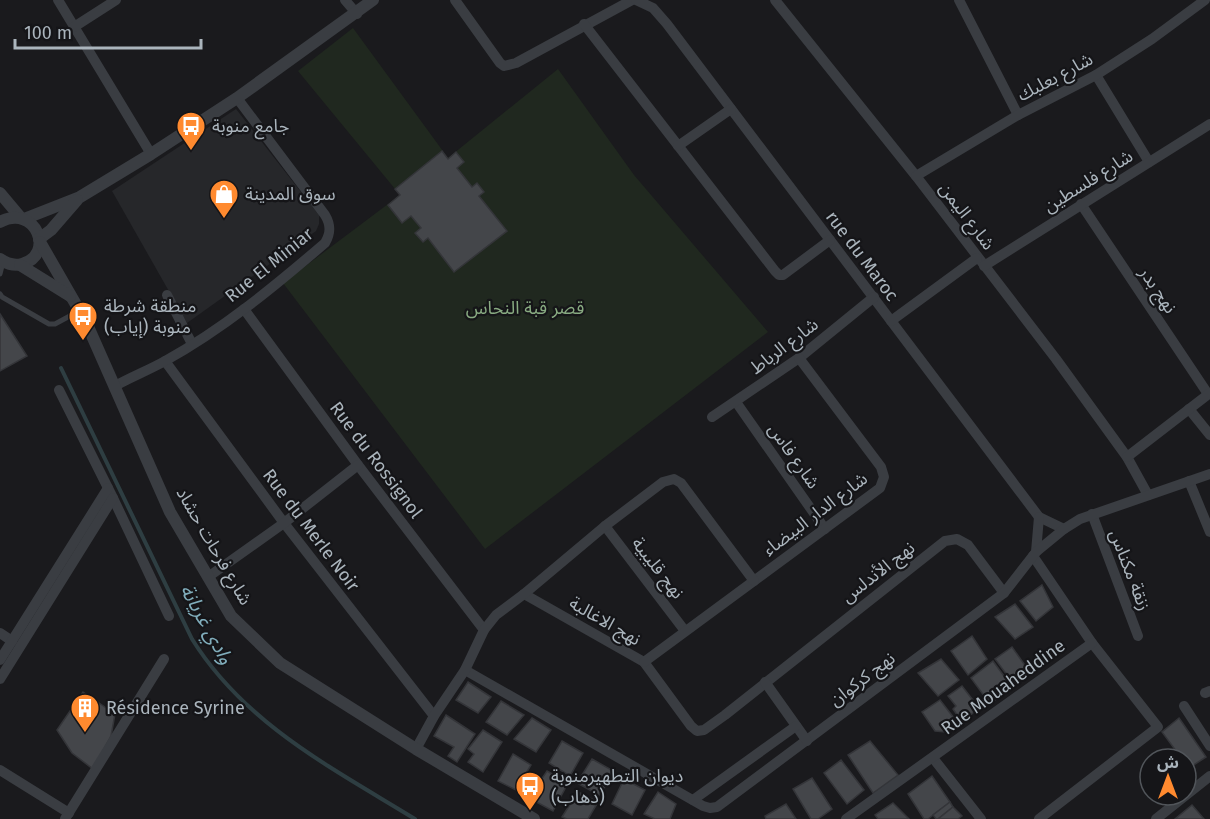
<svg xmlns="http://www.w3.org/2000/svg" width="1210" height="819" font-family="'Fira Sans','Noto Sans Arabic',sans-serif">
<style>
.built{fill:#26272a}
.green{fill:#20281f}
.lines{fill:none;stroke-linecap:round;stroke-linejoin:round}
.stream{stroke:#2e3e42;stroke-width:4}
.building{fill:#44464a;stroke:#343539;stroke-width:1.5}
.service{stroke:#3a3d42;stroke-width:5}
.minor{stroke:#3a3d42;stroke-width:10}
.tertiary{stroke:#3a3d42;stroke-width:12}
.labels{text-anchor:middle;stroke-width:4.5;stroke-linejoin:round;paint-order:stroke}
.street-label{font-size:18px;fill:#abb5bd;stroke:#151518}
.poi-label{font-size:18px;fill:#abb5bd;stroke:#151518;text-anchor:start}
.park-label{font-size:18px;fill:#88aa81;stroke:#151518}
.water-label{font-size:20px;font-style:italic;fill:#80adbb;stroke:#151518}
</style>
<rect width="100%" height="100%" fill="#1a1a1d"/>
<path class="built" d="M236,109l83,106v9l-3,7 -129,92 -75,-132z"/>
<path class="green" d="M353,28l95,130 110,-89 76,106 134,157 -283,217 -202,-266 117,-88 -102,-124z"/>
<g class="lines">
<path class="stream" d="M61,368l131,271c53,85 140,129 223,180"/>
</g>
<g class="building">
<path d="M442,151l6,8 8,-7 8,10 -7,6 15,19 5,-4 7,9 -5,4 28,35 -53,41 -26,-34 -5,4 -8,-9 6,-5 -10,-12 -9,7 -14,-18 12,-10 -5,-6z"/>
<path d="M0,314l27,42 -27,15z"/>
<path d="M1042,585l11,22 -17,14 -16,-20z"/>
<path d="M1015,604l18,23 -18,12 -20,-22z"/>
<path d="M972,636l15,23 -19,16 -17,-24z"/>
<path d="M1012,647l17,24 -16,12 -18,-24z"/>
<path d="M941,659l18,21 -21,16 -20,-23z"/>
<path d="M993,661l19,26 -22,17 -19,-26z"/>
<path d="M468,682l23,15 -13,16 -22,-13z"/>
<path d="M962,686l17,22 -17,14 -9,-13 3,-3 -8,-10z"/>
<path d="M83,692l32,22 -4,22 -18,33 -21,-16 -15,-23z"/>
<path d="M940,700l17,22 -11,10 -11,-1 -13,-19z"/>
<path d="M501,701l23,14 -17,20 -21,-13z"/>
<path d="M446,715l29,19 -18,28 -9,-6 6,-9 -20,-11z"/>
<path d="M532,718l19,12 -15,22 -22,-13z"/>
<path d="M1179,718l27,39 -17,11 -3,-4v-5h-4l-20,-27z"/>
<path d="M483,730l19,12 -19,30 -15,-10 6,-8 -6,-5z"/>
<path d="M562,741l21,12 -13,23 -21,-13z"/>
<path d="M870,741l28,34 -25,18 -25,-38z"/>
<path d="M513,754l18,11 -15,25 -18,-9z"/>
<path d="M592,759l23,13 -16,23 -22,-12z"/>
<path d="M841,760l23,30 -17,14 -23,-31z"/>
<path d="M547,771l21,12 -15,28 -24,-13z"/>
<path d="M932,776l18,26 -22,17h-4l-16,-25z"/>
<path d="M812,778l20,31 -14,10h-7l-18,-30z"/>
<path d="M624,779l21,11 -13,25 -20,-11z"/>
<path d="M578,792l20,10 -10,17h-21l-5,-2z"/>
<path d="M658,792l18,12 -6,15h-15l-11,-5z"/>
<path d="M950,802l3,5 -15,12h-2l-3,-4z"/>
<path d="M893,803l16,16h-31l-3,-4z"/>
<path d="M786,804l10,15h-30l-1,-3z"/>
<path d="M1192,805l12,14h-29z"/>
<path d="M953,807l9,9 -4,3h-20z"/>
</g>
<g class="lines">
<g class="service">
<path d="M0,274l3,-12"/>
<path d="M0,294l2,3 47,27h6l24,-13"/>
</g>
<g class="minor">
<path d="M58,0l93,154"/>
<path d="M345,0l12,14"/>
<path d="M455,0l45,63 4,3 12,-3 116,-63"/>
<path d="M636,0l17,8 14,16 372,493 25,12"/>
<path d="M775,0l141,176 140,183 71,98 21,38"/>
<path d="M959,0l59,115"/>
<path d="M584,24l191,247 4,4h4l47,-35"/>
<path d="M74,27l42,-27"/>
<path d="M1096,75l53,87"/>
<path d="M678,146l53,-37"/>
<path d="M916,176l102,-61 78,-40 56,-36 53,-39"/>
<path d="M1081,204l127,190"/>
<path d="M984,266l226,-142"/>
<path d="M167,295l25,49"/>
<path d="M244,309l114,156 126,165"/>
<path d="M891,321l86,-63"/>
<path d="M165,361l119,162 150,193"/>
<path d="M115,386c16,-9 34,-16 50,-25 58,-32 110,-75 160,-118 6,-10 6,-18 0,-28l-88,-117"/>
<path d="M59,390l54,108 56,118"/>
<path d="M736,402l89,127"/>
<path d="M1189,409l21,26"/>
<path d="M712,417l87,-59 75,-61"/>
<path d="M1127,457l83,-64"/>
<path d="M1189,481l21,51"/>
<path d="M1092,514l46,122"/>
<path d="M605,526l80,105"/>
<path d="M1036,552l3,-35"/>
<path d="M1033,556l59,87 66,84 -119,92"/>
<path d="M208,577l76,-54 74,-58"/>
<path d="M524,594l120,68 47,64 6,5 7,-1 21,-15 220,-174 12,-2 11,6 36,48"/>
<path d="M0,633l12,8"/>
<path d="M0,660l108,-172"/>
<path d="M644,662l236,-174 4,-11 -3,-10 -82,-109"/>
<path d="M465,670l238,136 7,2 7,-1 287,-214 32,-41 28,-23 16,-10 130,-45"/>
<path d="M0,679l113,-181"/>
<path d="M765,682l42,59"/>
<path d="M1205,693l5,-2"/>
<path d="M1184,706l26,40"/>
<path d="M416,749l18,-33 31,-46 19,-40 12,-15 28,-21 81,-68 58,-44 11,-3 7,4 73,98"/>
<path d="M933,758l48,61"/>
<path d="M0,770l69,43"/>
<path d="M693,800l103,-74"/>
<path d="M65,819l99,-160"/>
<path d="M846,819l246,-176"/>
<path d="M1156,819l54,-43"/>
</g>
<g class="tertiary">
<path d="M0,193l21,25"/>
<path d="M24,219l56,-22 71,-43 86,-56 136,-98"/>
<path d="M0,222c36,-19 56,33 22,42 -8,2 -15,0 -22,-5"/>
<path d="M39,239l12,-9 26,-30"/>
<path d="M40,242l46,80 84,190 61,104 49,47 136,86 118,70"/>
<path d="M20,265l50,31"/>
</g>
</g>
<defs>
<g id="bus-pin" transform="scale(1.5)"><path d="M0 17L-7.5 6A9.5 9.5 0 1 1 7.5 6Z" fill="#ff8a2f" stroke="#151518"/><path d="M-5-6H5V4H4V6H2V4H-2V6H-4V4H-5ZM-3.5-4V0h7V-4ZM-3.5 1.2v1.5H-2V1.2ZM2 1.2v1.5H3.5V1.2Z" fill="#fff"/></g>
<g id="shop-pin" transform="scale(1.5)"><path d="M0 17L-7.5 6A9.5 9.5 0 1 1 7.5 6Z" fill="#ff8a2f" stroke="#151518"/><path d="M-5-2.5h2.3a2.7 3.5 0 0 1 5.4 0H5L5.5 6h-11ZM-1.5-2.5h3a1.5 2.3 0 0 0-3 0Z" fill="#fff"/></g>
<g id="building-pin" transform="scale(1.5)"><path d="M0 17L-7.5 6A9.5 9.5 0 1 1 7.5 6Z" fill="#ff8a2f" stroke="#151518"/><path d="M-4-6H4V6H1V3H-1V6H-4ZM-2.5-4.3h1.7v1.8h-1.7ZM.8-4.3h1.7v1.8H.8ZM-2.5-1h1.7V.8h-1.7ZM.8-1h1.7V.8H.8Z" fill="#fff"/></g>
</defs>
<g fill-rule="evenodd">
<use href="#bus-pin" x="191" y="126"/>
<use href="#shop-pin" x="224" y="194"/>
<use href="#bus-pin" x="83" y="316"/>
<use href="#building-pin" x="85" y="708"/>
<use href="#bus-pin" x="530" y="786"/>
</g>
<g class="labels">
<g class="street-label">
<text transform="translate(1055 77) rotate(-28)" y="6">شارع بعلبك</text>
<text transform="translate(1088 181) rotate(-32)" y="6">شارع فلسطين</text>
<text transform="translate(967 216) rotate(53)" y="6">شارع اليمن</text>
<text transform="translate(862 256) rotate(53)" y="6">rue du Maroc</text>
<text transform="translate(269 265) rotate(-39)" y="6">Rue El Miniar</text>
<text transform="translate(1158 290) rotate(56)" y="6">نهج بدر</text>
<text transform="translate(784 346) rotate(-37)" y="6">شارع الرباط</text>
<text transform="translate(794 456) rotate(55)" y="6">شارع فاس</text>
<text transform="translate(376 460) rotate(53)" y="6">Rue du Rossignol</text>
<text transform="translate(815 514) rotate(-37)" y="6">شارع الدار البيضاء</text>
<text transform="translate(311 530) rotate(53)" y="6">Rue du Merle Noir</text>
<text transform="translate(214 546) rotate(60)" y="6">شارع فرحات حشاد</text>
<text transform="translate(658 568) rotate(52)" y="6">نهج قليبية</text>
<text transform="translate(1130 570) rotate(69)" y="6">زنقة مكناس</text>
<text transform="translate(878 572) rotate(-38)" y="6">نهج الأندلس</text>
<text transform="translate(605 621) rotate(30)" y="6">نهج الاغالبة</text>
<text transform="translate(862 679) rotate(-37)" y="6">نهج كركوان</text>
<text transform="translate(1003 687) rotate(-36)" y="6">Rue Mouaheddine</text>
</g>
<g class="poi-label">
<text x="212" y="132">جامع منوبة</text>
<text x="245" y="200">سوق المدينة</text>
<text x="104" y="312">منطقة شرطة<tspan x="104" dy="21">منوبة (إياب)</tspan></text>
<text x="106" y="714">Résidence Syrine</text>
<text x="551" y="782">ديوان التطهيرمنوبة<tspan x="551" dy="21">(ذهاب)</tspan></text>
</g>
<g class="park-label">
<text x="525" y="314">قصر قبة النحاس</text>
</g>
<g class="water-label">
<text transform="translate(207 624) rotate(61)" y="7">وادي غريانة</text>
</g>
</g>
<g transform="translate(1168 777)"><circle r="28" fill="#151518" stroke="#51555a" stroke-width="1.5"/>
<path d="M0-4.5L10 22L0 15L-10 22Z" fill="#ff8a2f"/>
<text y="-9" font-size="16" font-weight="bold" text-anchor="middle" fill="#abb5bd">ش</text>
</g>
<path d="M15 39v9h186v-9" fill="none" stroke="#abb5bd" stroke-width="3"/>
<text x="24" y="39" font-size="18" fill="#abb5bd" stroke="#151518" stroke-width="4.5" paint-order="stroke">100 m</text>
</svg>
